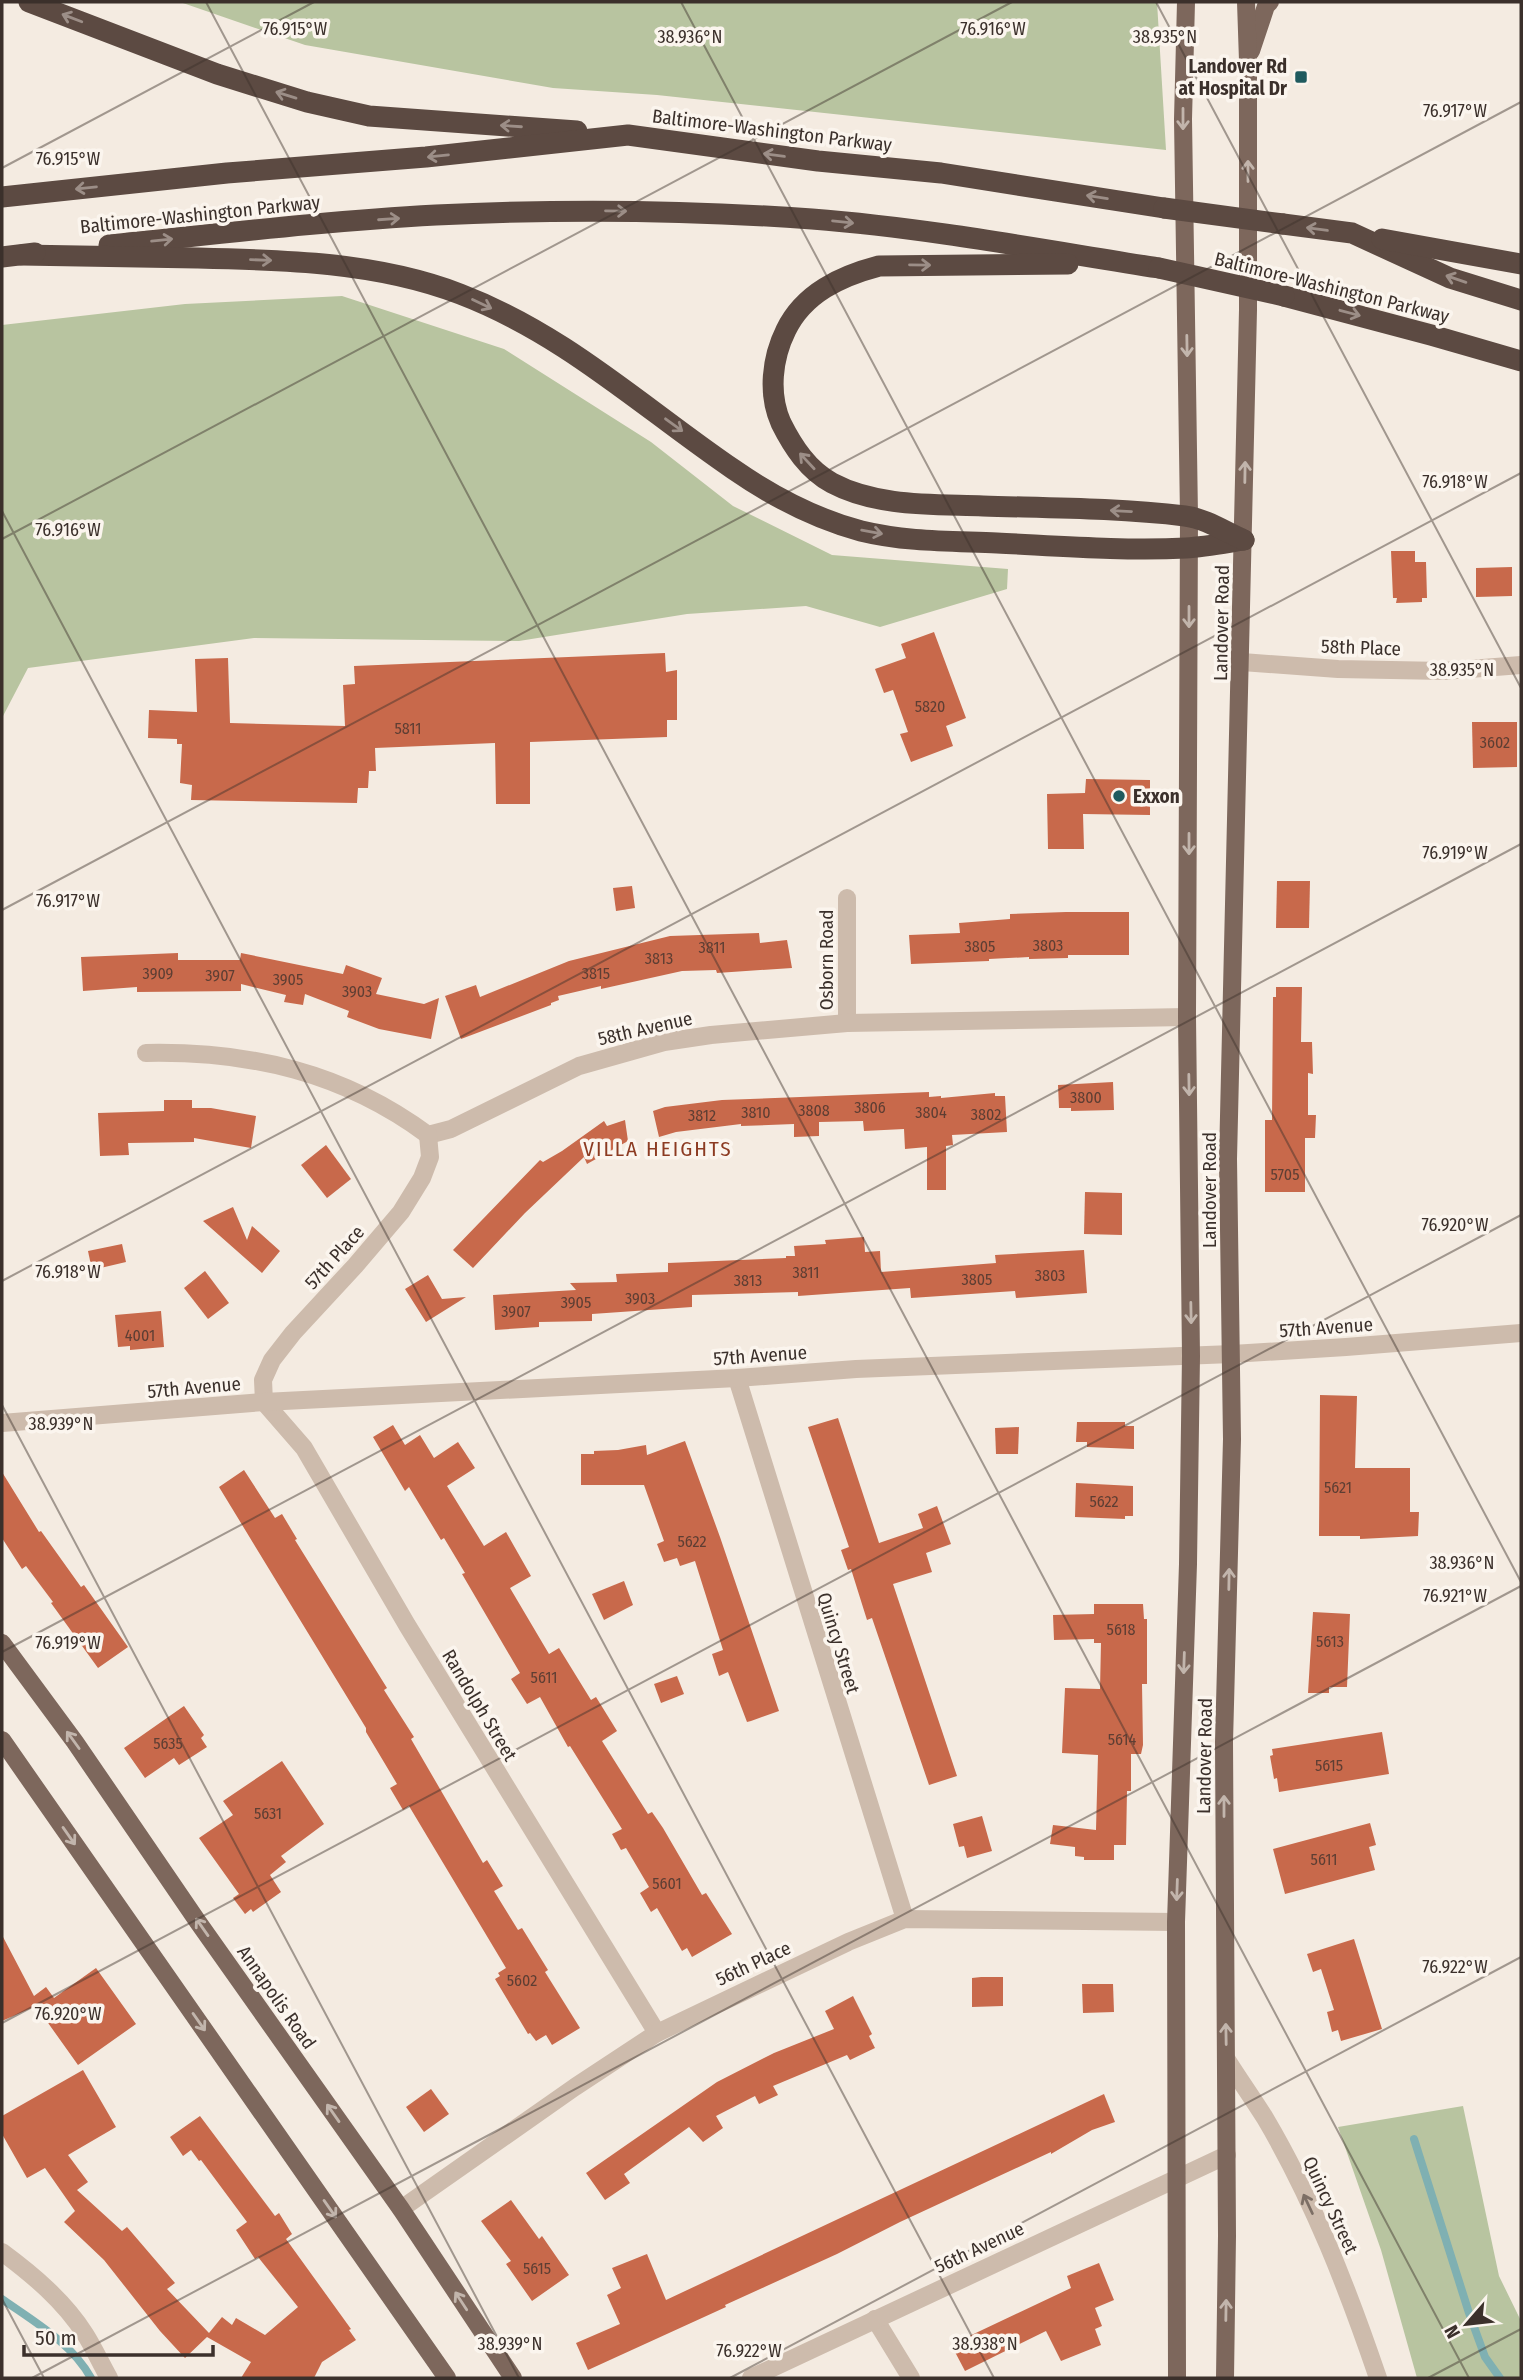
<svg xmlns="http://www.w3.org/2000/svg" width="1523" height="2380" font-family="'Fira Sans Condensed',sans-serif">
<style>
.green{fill:#b8c4a0}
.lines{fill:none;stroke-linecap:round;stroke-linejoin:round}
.stream{stroke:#7fb0b2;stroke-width:8}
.building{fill:#c8694b}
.minor{stroke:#cdbbac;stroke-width:18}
.major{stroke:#7d675c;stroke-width:18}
.highway{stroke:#5c4a42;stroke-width:21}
.highway-bridge{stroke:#5c4a42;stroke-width:21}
.oneway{stroke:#9c8e87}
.oneway2{stroke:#c2b5ac}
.oneway3{stroke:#7d6f65}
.ticks{fill:none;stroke:#3b302b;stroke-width:2;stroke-opacity:0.45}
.poi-dot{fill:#1f5a5e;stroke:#fbf5ee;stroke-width:2.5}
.labels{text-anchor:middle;stroke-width:7;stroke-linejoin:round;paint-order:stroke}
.number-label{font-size:16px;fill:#5e3e33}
.poi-label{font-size:19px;font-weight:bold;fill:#3b302b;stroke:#fbf5ee;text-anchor:end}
.street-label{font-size:19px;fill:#3b302b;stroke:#fbf5ee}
.neighbourhood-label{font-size:21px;letter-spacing:2px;fill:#8c3b22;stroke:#fbf5ee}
.ticks-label{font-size:18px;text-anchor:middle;fill:#3b302b;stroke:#fbf5ee;stroke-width:7;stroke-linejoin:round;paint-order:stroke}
</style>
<rect width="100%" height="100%" fill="#f4ebe1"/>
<g class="green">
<path d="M180,2h977l9,148 -509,-55 -104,-7 -248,-43z"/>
<path d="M342,296l162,53 147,93 82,64 99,49 176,14 -1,20 -127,38 -74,-21 -119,8 -168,27 -265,-3 -226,30 -26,50v-393l183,-21z"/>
<path d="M1463,2106l36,170 22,45v57h-104l-36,-128 -43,-123z"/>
</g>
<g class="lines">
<g class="stream">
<path d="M1414,2139l55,174 16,44 15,21"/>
<path d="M2,2299c31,22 70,44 89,79"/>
</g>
</g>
<g class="building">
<path d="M1391,551h24v11h11l1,36h-5v4l-26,1 1,-5h-4z"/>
<path d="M1512,567v29l-36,1v-29z"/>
<path d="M934,632l32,86 -20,8 7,20 -42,16 -11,-28 8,-2 -15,-42 -9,3 -9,-24 31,-11 -5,-14z"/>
<path d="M665,653l1,19 11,-2v50h-10v17l-137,5v62h-34l-1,-61 -120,5 1,23h-7l-1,17h-10l-1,15 -166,-3 1,-15 -12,-2 2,-39h-5v-5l-29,-1 1,-28 48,2 -2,-53 33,-1 2,65 115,3 -2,-41 12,-1 -1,-18z"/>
<path d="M1472,722h45v45l-44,1z"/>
<path d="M1086,779l64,1v35l-67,-1 1,35h-36l-1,-55 38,-1z"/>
<path d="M1277,881h33l-1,47h-33z"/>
<path d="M632,886l3,22 -19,3 -3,-23z"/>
<path d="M1066,912h63v43h-61v3l-39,1v-2l-40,2v2l-78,3 -2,-29 51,-2 -1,-10 51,-4v-5z"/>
<path d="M759,933l1,10 27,-3 5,28 -75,5 -1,-3 -34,1 -81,18v-3l-43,10 1,4 -8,3v2l-90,34 -16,-43 31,-11 4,12 89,-36 101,-25z"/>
<path d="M178,953v7h62l1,-7 102,21 3,-9 36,13 -6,16 48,10 15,-6 -8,41 -52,-10 -32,-12 2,-6 -44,-17 -2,11 -19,-3 2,-7 -45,-11v7l-104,1v-5l-54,4 -2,-34z"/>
<path d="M1276,987h26l-1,55h11l1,32 -5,-1v42h8l-1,23h-10v54h-40v-72h7l1,-123h3z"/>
<path d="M1113,1082l1,28 -43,1v-3h-12l-1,-23z"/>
<path d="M929,1092v5l12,-1v2l54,-5v3h10l2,36 -55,3 1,10 -7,1v44h-19v-43l-22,2 -1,-20 -40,2 -1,-10 -44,1v14l-25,1v-13l-53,2v-2l-65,8 -17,5 -6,-26 12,-4 57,-7z"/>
<path d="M164,1100h28v8h19l45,8 -5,32 -57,-10v4l-66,1 1,12 -29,1 -2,-43 66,-2z"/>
<path d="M625,1120l3,21 -41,23 -3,-7 -59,56 -52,55 -20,-18 87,-90 3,2 19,-11 42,-30 3,5z"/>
<path d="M326,1145l25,34 -24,19 -26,-33z"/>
<path d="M1085,1192l37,1v42l-38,-1z"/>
<path d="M233,1207l14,33 5,-14 28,25 -18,22 -59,-52z"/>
<path d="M864,1237l1,15 15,-1 1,21 115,-9 -1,-8 89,-5 3,43 -71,5 -1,-7 -104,7 -1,-10 -112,8v-4l-106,3v12l-100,7v7l-53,1v5l-44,3 -2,-35 83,-5 -6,-7 47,-1 -1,-8 52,-2v-9l118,-5v-2h9l-1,-10 32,-2 -1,-4z"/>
<path d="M122,1244l4,18 -34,8 -4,-19z"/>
<path d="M205,1271l24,32 -21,16 -24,-31z"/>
<path d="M428,1275l14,24 24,-2 -40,25 -21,-33z"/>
<path d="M161,1311l3,36 -34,3v-4l-12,1 -3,-32z"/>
<path d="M1320,1395l37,1 -2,72h55v44h9l-1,24 -58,3v-3h-41z"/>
<path d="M838,1418l41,125 44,-15 -5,-14 19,-8 14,38 -25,9 6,19 -39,12 64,192 -28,9 -57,-167 -5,2 -16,-51 -3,1 -7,-20 8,-3 -41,-120z"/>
<path d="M1077,1422h48v4h9v23l-47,-2v-5h-11z"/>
<path d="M393,1425l12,20 15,-10 14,23 24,-16 17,26 -28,18 37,60 22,-14 25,44 -21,12 39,66 10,-6 32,52 5,-3 21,34 -15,10 46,73 4,-2 11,16 39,67 4,-2 26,41 -40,23 -5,-9 -5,3 -25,-43 -6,4 -11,-19 9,-6 -23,-39 -5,2 -9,-16 10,-5 -52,-83 -2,1 -28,-50 -13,7 -16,-25 9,-6 -58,-99 3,-1 -21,-35 -3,2 -32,-53 -4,4 -32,-54z"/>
<path d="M1019,1427l-1,27h-22l-1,-26z"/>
<path d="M685,1441l35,96 59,174 -28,10 -4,1 -19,-50 -9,4 -7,-22 11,-4 -28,-89 -15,5 -3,-8 -13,4 -7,-18 7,-3 -20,-56h-63v-31h13v-3l24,-1 28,-5 1,10z"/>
<path d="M244,1470l31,48 7,-4 15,25 -2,1 92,148 -3,2 30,47 -3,2 72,124 4,-3 16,26 -9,5 24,39 4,-2 26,42 -3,2 35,56 -28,17 -6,-10 -10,6 -6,-8 -2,1 -33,-55 5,-3 -2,-3 8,-5 -97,-162 -6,4 -13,-22 7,-4 -31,-52v-4l-147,-241z"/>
<path d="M2,1472l37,60 2,-1 40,56 3,-2 44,62 -30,21 -47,-65 2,-1 -27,-36 -4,3 -20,-31z"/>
<path d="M1076,1483l57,3v30h-8v3l-50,-2z"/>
<path d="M624,1581l9,24 -29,15 -12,-26z"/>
<path d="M1094,1604h49l1,15h3v65h-5l1,61 -2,9h-10v37h-4l-1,54h-12v15h-30v-3l-9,-1v-9l-25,-3 3,-19 43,5 2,-75 -36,-2 3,-65 35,1 1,-46h-7v-4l-40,1 -1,-25 41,-1z"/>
<path d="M1313,1612l37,2 -3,73h-18v6h-21z"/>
<path d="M677,1676l7,18 -23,9 -7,-19z"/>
<path d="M184,1706l20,29 -3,3 6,9 -28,18 -5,-7 -29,20 -21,-30z"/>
<path d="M1382,1732l7,42 -110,18 -2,-14 -3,1 -4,-23 3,-1 -1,-6z"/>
<path d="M282,1761l42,63 -43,32 5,6 -16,13 11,17 -28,20 -2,-3 -6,5 -12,-16 6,-4 -40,-56 34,-23 -10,-14z"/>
<path d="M982,1816l10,35 -25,7 -3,-12 -5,1 -6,-23z"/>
<path d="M1370,1823l6,22 -7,2 6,23 -90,24 -12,-45z"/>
<path d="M2,1935l32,61 12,-9 8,11 42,-30 40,56 -58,41 -42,-59 -34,15z"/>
<path d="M1354,1939l28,90 -41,12 -3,-11 -6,2 -5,-20 7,-2 -13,-41 -8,3 -6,-18z"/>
<path d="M981,1977h22v29l-31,1v-29z"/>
<path d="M1082,1984h31l1,28 -31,1z"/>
<path d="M853,1996l19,38 -3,2 6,12 -25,12 -3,-5 -74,31 5,9 -19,9 -4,-8 -39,20 7,12 -20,14 -14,-15 -65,47 6,9 -25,17 -19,-27 131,-91 57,-29 60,-24 -9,-18z"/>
<path d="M83,2070l33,57 -48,28 20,27 -11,8 45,41 5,-4 48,56 -8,6 42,44 13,-16 10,8 4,-7 29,17 33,-28 -40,-50 -3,2 -19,-29 11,-8 -46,-62 -2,1 -8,-11 -8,6 -13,-19 30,-21 75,100 4,-3 13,21 -6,5 65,90 -2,1 7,10 -34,22 -8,16h-73l10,-16 -44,-25 -22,21 -25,-27 -56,-71 -40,-38 11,-11 -30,-43 -18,10 -25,-44v-18z"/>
<path d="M431,2089l18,25 -25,18 -18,-25z"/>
<path d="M1104,2094l11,28 -23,8 -41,24v-2l-151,70 -63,32 -112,51 1,2 -138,63 -12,-27 44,-19 -13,-29 14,-7 -9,-20 35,-14 19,46z"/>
<path d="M511,2200l28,39 3,-3 27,39 -37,26 -26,-37 5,-3 -30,-40z"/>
<path d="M1099,2263l15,37 -19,8 7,18 -7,3 6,16 -40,16 -15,-30 -81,40 -10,-19 10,-4 -4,-8 110,-52 -4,-12z"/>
</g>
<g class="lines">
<g class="minor">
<path d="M1242,662l96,7 106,2 77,-6"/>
<path d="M847,1023v-125"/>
<path d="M146,1053c104,-2 197,19 282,82l23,-6 128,-63 85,-24 47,-7 136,-12 340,-6"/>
<path d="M428,1135l2,22 -8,21 -21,34 -46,54 -62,67 -21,27 -9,20 1,22 40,46 103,177 250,408"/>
<path d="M737,1378l168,541"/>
<path d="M2,1423l262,-21 473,-24 119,-9 376,-15 114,-7 175,-14"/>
<path d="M1227,2060c12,19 26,39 38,58 48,81 83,172 113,260"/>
<path d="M401,2209l174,-122 82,-54 191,-91 57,-23 271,3"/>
<path d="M2,2252c31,23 62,49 83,82 9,14 16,30 24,44"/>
<path d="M875,2319l36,59"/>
<path d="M751,2378l476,-223"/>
</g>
<g class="major">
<path d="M1251,51l15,-45 4,-4"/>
<path d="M2,1643l73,99 123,180 203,287 112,169"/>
<path d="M2,1740l445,638"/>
<path d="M1177,2378l-1,-456 12,-358 3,-208 -4,-339 2,-501 -6,-397 3,-117"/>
<path d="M1225,2378l2,-142 -3,-494 8,-303 -4,-280 20,-849v-249l-2,-59"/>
</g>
<g class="highway">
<path d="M29,2l188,72 90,28 62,14 208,15"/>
<path d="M2,197l225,-24 199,-16 202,-22 190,26 123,12 223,35"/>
<path d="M1283,224l69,9 98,45 71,22"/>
<path d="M1382,239l139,25"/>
<path d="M109,245c109,-11 218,-24 327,-30 125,-6 252,-5 376,4 116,9 232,31 347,49"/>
<path d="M21,255c59,1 117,2 176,3 88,2 180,4 263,36 105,40 182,113 273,175 39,27 83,50 128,62 45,11 91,10 136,12 63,3 126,8 189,5 19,-1 39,-5 58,-8"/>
<path d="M2,257l33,-4"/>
<path d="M1068,264l-189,2c-38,10 -75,27 -93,64 -14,28 -18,64 -5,93 12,24 27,47 51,60 45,24 102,21 151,23 67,2 135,2 202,10 19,2 41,16 59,24"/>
<path d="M1284,296l147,39 90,26"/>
</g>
<g class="highway-bridge">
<path d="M1164,208l119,16"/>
<path d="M1159,268l125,28"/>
</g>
</g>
<defs><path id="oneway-shaft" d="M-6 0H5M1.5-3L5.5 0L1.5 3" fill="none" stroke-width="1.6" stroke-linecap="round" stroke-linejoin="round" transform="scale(1.75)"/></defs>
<g class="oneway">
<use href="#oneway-shaft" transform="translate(72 18) rotate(-159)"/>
<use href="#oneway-shaft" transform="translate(286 95) rotate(-163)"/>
<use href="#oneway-shaft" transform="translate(511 126) rotate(-176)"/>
<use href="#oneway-shaft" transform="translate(774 155) rotate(-172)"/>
<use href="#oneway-shaft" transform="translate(438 156) rotate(174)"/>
<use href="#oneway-shaft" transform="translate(86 188) rotate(174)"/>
<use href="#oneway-shaft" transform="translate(1097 197) rotate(-171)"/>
<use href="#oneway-shaft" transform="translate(616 211) rotate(1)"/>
<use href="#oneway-shaft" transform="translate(389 219) rotate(-4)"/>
<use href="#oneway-shaft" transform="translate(843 222) rotate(6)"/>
<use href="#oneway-shaft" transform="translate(1317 229) rotate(-172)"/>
<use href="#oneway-shaft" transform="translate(162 240) rotate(-6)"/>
<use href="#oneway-shaft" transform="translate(261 260) rotate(2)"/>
<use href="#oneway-shaft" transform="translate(920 265) rotate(1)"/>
<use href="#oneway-shaft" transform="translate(1456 279) rotate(-161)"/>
<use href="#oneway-shaft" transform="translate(482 304) rotate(25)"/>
<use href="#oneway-shaft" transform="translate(1350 313) rotate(15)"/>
<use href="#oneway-shaft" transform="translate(674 425) rotate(36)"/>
<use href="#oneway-shaft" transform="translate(807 461) rotate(-133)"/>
<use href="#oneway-shaft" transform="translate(1121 511) rotate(-177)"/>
<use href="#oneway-shaft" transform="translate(872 532) rotate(10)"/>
</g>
<g class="oneway2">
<use href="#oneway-shaft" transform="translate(1183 119) rotate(90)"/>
<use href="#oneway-shaft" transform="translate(1248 171) rotate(-90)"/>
<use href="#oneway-shaft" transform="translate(1187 346) rotate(89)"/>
<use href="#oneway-shaft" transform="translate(1245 472) rotate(-89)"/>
<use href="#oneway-shaft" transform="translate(1189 617) rotate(90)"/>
<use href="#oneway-shaft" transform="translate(1189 844) rotate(90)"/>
<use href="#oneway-shaft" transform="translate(1189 1085) rotate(89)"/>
<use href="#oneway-shaft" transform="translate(1191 1313) rotate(89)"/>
<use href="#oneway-shaft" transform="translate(1229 1579) rotate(-89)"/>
<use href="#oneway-shaft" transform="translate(1184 1663) rotate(92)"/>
<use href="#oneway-shaft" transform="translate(73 1740) rotate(-126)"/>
<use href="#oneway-shaft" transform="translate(1224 1806) rotate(-90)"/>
<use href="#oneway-shaft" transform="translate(69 1836) rotate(55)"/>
<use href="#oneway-shaft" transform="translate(1177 1890) rotate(92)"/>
<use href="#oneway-shaft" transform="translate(202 1927) rotate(-125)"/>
<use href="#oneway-shaft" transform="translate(199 2022) rotate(55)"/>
<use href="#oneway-shaft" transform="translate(1226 2034) rotate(-91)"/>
<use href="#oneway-shaft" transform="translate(333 2113) rotate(-125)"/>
<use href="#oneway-shaft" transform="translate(330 2209) rotate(55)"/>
<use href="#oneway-shaft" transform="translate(461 2301) rotate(-123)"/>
<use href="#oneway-shaft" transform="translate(1226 2310) rotate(-89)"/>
</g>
<use class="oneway3" href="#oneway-shaft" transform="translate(1308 2204) rotate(-115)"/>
<path class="ticks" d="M206,2l1263,2376M681,2l840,1580M1156,2l365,686M2,168l312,-166M2,511l992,1867M2,539l1010,-537M2,910l1519,-808M2,1281l1519,-808M2,1405l517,973M2,1652l1519,-808M2,2023l1519,-808M2,2299l42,79M32,2378l1489,-792M730,2378l791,-421M1428,2378l93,-49"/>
<g class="poi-dot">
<rect x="1294" y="70" width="14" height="14" rx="3.5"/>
<circle cx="1119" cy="796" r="7"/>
</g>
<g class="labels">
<g class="number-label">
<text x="930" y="712">5820</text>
<text x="408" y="734">5811</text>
<text x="1495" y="748">3602</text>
<text x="1048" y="951">3803</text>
<text x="980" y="952">3805</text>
<text x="712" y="953">3811</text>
<text x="659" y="964">3813</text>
<text x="158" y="979">3909</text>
<text x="596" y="979">3815</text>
<text x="220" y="981">3907</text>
<text x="288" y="985">3905</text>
<text x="357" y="997">3903</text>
<text x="1086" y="1103">3800</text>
<text x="870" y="1113">3806</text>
<text x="814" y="1116">3808</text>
<text x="756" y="1118">3810</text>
<text x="931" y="1118">3804</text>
<text x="986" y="1120">3802</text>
<text x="702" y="1121">3812</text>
<text x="1285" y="1180">5705</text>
<text x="806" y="1278">3811</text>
<text x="1050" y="1281">3803</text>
<text x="977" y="1285">3805</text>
<text x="748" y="1286">3813</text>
<text x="640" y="1304">3903</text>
<text x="576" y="1308">3905</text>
<text x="516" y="1317">3907</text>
<text x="140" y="1341">4001</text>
<text x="1338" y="1493">5621</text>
<text x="1104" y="1507">5622</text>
<text x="692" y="1547">5622</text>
<text x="1121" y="1635">5618</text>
<text x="1330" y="1647">5613</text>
<text x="544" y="1683">5611</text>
<text x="1122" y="1745">5614</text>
<text x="168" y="1749">5635</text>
<text x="1329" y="1771">5615</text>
<text x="268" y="1819">5631</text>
<text x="1324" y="1865">5611</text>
<text x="667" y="1889">5601</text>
<text x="522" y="1986">5602</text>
<text x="537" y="2274">5615</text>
</g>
<g class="poi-label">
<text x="1287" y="73">Landover Rd<tspan x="1287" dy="22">at Hospital Dr</tspan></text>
<text x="1133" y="803" text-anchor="start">Exxon</text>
</g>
<g class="street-label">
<text transform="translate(772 130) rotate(7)" y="7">Baltimore-Washington Parkway</text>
<text transform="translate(200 214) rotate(-6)" y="7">Baltimore-Washington Parkway</text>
<text transform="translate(1332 287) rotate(14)" y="7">Baltimore-Washington Parkway</text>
<text transform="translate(1221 623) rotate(-89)" y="7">Landover Road</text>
<text transform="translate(1361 647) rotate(2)" y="7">58th Place</text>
<text transform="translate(826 960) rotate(-90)" y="7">Osborn Road</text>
<text transform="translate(645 1028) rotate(-13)" y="7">58th Avenue</text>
<text transform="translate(1209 1190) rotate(-90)" y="7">Landover Road</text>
<text transform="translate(334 1257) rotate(-48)" y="7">57th Place</text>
<text transform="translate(1326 1327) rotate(-4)" y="7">57th Avenue</text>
<text transform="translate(760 1355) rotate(-4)" y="7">57th Avenue</text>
<text transform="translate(194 1387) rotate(-5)" y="7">57th Avenue</text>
<text transform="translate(839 1643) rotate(73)" y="7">Quincy Street</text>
<text transform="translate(480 1705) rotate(59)" y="7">Randolph Street</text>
<text transform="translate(1204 1756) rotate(-89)" y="7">Landover Road</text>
<text transform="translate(753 1963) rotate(-25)" y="7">56th Place</text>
<text transform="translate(277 1997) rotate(55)" y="7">Annapolis Road</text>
<text transform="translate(1331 2205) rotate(65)" y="7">Quincy Street</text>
<text transform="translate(979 2247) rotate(-25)" y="7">56th Avenue</text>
</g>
<g class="neighbourhood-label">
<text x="658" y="1156">VILLA HEIGHTS</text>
</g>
</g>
<g class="ticks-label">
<text x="993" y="35">76.916°W</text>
<text x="295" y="35">76.915°W</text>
<text x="690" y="43">38.936°N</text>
<text x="1165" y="43">38.935°N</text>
<text x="1455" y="117">76.917°W</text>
<text x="68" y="165">76.915°W</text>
<text x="1455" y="488">76.918°W</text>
<text x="68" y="536">76.916°W</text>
<text x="1462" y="676">38.935°N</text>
<text x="1455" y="859">76.919°W</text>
<text x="68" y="907">76.917°W</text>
<text x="1455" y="1231">76.920°W</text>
<text x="68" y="1278">76.918°W</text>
<text x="61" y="1430">38.939°N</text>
<text x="1462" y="1569">38.936°N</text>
<text x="1455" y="1602">76.921°W</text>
<text x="68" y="1649">76.919°W</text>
<text x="1455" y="1973">76.922°W</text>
<text x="68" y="2020">76.920°W</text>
<text x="510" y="2350">38.939°N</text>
<text x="985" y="2350">38.938°N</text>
<text x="749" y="2357">76.922°W</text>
</g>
<rect width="1523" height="2380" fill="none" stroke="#3b302b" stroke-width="7"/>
<g transform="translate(1467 2324) rotate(242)" stroke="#fbf5ee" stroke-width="5" paint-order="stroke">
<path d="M0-5L12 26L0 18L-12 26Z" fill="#3b302b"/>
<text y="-10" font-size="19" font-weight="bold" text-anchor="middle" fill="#3b302b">N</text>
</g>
<path d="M24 2345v10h189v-10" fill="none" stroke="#3b302b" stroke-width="3.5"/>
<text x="35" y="2345" font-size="21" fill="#3b302b" stroke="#fbf5ee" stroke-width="5" paint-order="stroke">50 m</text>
</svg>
